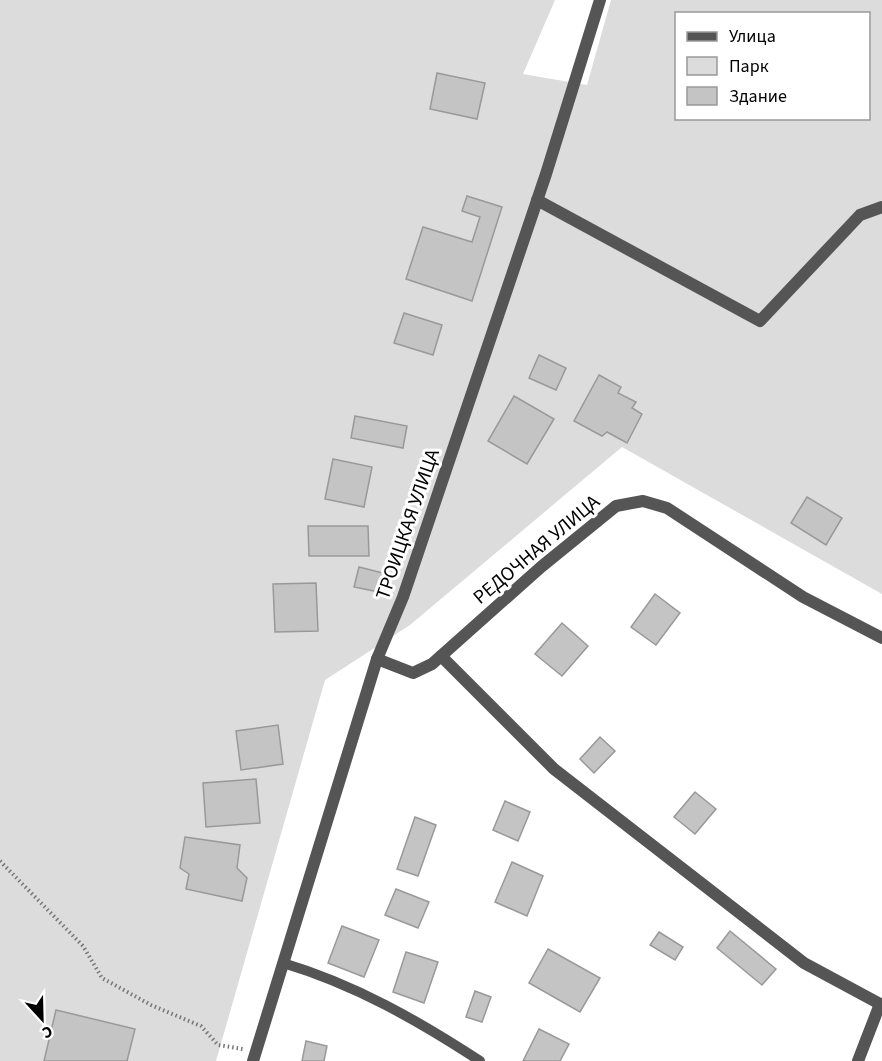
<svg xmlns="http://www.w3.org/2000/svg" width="882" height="1061" font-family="'Source Sans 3',sans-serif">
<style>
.green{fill:#dcdcdc;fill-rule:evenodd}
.building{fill:#c4c4c4;stroke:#999;stroke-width:1.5}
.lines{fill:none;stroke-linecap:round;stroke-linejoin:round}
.path{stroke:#777;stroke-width:4;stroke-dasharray:1.5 3;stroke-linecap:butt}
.lane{stroke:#555;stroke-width:10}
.street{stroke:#555;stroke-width:12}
.labels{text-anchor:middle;stroke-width:6;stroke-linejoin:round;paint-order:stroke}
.street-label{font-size:20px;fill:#000;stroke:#fff}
</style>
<rect width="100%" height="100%" fill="#fff"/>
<path class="green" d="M0,0h555l-32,74 64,11 24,-85h271v594l-260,-147 -212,178 -85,55 -109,381h-216zM676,14h192v104h-192z"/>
<g class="building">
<path d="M437,73l48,10 -8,36 -47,-10z"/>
<path d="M467,196l35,11 -30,94 -66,-22 17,-52 49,15 8,-25 -18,-6z"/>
<path d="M404,313l38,12 -9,30 -39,-12z"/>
<path d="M539,355l27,13 -10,22 -27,-12z"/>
<path d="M599,375l22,12 -3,6 18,9 -4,6 10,6 -15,29 -20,-11 -5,4 -28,-15z"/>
<path d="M514,396l40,23 -27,45 -39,-23z"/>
<path d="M355,416l52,10 -4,22 -52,-10z"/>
<path d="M333,459l39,8 -8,40 -39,-8z"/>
<path d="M807,497l35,21 -16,27 -35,-22z"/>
<path d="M308,526h60l1,30h-60z"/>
<path d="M359,567l24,6 -4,19 -25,-5z"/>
<path d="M316,583l2,48 -43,1 -2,-48z"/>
<path d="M655,594l25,19 -24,32 -25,-18z"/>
<path d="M562,623l26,23 -26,30 -27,-22z"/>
<path d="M278,725l5,39 -42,6 -5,-39z"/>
<path d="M600,737l15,14 -21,22 -14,-14z"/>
<path d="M256,779l4,44 -54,4 -3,-44z"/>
<path d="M695,792l21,17 -21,25 -21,-17z"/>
<path d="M505,801l25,11 -12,29 -25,-11z"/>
<path d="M415,817l21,8 -18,51 -21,-7z"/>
<path d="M185,837l55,8 -3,23 10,10 -5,23 -56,-12 3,-15 -9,-6z"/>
<path d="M512,862l31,14 -16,40 -32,-14z"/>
<path d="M396,889l33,13 -11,26 -33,-13z"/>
<path d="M342,926l37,14 -15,37 -36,-14z"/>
<path d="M730,931l46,38 -14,16 -45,-37z"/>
<path d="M659,932l24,15 -8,13 -25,-15z"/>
<path d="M548,949l52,29 -20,34 -51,-29z"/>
<path d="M406,952l32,10 -14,41 -31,-11z"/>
<path d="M475,991l16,6 -9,25 -16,-5z"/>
<path d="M56,1010l79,19 -8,32h-83z"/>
<path d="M539,1029l30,15 -9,17h-37z"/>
<path d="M306,1041l21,5 -3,15h-22z"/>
</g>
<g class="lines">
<path class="path" d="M0,861l83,85 19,32 49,27 50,21 17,19 25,4"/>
<path class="lane" d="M283,963c71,21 136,58 197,98"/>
<g class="street">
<path d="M537,200l223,121 100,-106 22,-8"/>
<path d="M441,656l113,113 250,194 78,42"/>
<path d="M377,659l36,14 19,-9 109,-97 75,-61 27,-5 24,7 136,89 79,41"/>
<path d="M253,1061l124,-402 26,-62 143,-423 54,-174"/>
<path d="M858,1061l22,-57"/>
</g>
</g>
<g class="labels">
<g class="street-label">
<text transform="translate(407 524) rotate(-71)" y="7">ТРОИЦКАЯ УЛИЦА</text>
<text transform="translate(536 549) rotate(-40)" y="7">РЕДОЧНАЯ УЛИЦА</text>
</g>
</g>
<rect x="675" y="12" width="195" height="108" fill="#ffffff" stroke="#999999" stroke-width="1.5"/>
<rect x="687" y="32" width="30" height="9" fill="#555555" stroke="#999999" stroke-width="1.5"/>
<text x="729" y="42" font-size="18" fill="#000000">Улица</text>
<rect x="687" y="57" width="30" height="18" fill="#dcdcdc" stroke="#999999" stroke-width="1.5"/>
<text x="729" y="72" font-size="18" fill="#000000">Парк</text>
<rect x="687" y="87" width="30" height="18" fill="#c4c4c4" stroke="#999999" stroke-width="1.5"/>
<text x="729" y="102" font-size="18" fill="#000000">Здание</text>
<g transform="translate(42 1019) rotate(158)" stroke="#ffffff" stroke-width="4.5" paint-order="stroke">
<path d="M0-4.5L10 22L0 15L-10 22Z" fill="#000000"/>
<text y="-9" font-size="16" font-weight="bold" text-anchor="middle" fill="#000000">С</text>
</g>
</svg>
